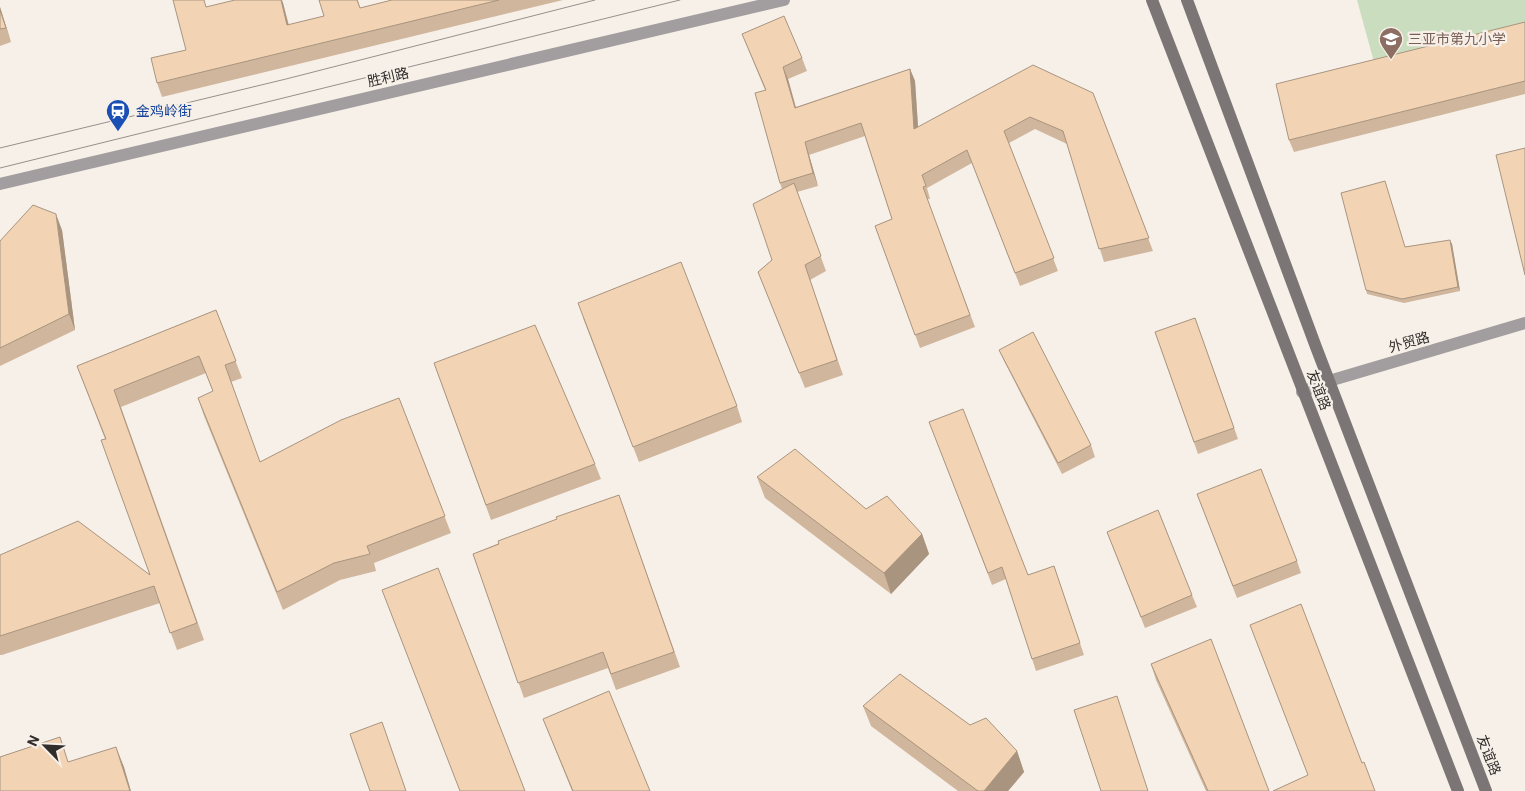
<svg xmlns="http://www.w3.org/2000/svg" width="1525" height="791" font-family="Roboto,'Noto Sans SC',sans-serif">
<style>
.green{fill:#caddbe}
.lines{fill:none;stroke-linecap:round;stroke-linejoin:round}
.tertiary{stroke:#a29d9e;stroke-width:12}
.secondary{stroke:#7c7576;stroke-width:12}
.tram{stroke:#95908c;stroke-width:1}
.wall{fill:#d0b69c}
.shaded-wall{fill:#a9947f}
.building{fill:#f2d4b5;stroke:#a9947f}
.labels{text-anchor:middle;stroke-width:4.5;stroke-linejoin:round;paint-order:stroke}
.education-label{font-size:14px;fill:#785e54;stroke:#f7f0e9;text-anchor:start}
.street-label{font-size:14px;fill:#302d2b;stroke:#f7f0e9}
.transit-label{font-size:14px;fill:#164399;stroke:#f7f0e9;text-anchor:start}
</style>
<rect width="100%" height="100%" fill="#f7f0e9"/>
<path class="green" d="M1357,0h168v24l-151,38z"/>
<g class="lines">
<g class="tertiary">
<path d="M0,184l784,-184"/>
<path d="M1302,392l27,-11 196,-58"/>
</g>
<g class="secondary">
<path d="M1152,0l306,791"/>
<path d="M1187,0l129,347 170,444"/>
</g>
<g class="tram">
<path d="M0,148l286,-69 309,-79"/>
<path d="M0,168l680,-168"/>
</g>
</g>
<g class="wall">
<path d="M319,0h39l2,8 32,-8h171l-401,97 -5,-14 29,-33 21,-43 76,-4 6,22 35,-9z"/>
<path d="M0,7l11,35 -11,4z"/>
<path d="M1525,22v72l-231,58 -5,-12z"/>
<path d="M742,34l60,24 5,13 -19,8 8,28 114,-38 5,12 3,46 175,-34 60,158 -49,11 -37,-118 -32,-15 -26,14 49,128 -38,15 -48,-123 -45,25 3,11h-3l48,128 -55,21 -45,-122 17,-7 -27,-83 -56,19 9,31 -21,6 29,79 -16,9 33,95 -38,13 -47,-116 14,-12 10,-71 -2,-6 -15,-93z"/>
<path d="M62,230l13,100 -75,36v-125z"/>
<path d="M1452,244l8,47 -56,12 -37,-9 -1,-4 39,-43z"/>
<path d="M216,310l26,68 -11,4 29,80 139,-64 52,135 -77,30 2,8 -36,9 -57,30 -79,-194 -6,-18 15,-6 -7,-19 -85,34 83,233 -27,10 -17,-47 -158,52h-2v-100l150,20 -45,-136 -28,-73z"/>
<path d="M583,318l154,88 5,16 -103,40z"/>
<path d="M1195,318l43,121 -40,15 -43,-122z"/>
<path d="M999,350l92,95 4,12 -33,17 -58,-113z"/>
<path d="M434,363l161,101 6,15 -110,41z"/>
<path d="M934,434l94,141 26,-9 30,89 -48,16 -30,-92 -14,6z"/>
<path d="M757,477l109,32 56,25 7,20 -38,40 -126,-96z"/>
<path d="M1197,494l100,67 4,12 -64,25z"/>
<path d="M619,495l61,172 -64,23 -8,-22 -84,30 -51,-144 84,-35z"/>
<path d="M1107,532l85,63 5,12 -52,21z"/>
<path d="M1151,664l118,127h-63l-50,-111z"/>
<path d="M863,706l107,19 47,26 7,21 -16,19h-50l-87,-65z"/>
<path d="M543,719l107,72h-78z"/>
</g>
<g class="shaded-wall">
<path d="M281,0h1l1,3 9,37 -5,-15z"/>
<path d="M0,7l11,35 -11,-32z"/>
<path d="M783,67l5,12 11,41 -4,-12z"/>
<path d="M910,69l5,12 4,61 -5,-13z"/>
<path d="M805,142l4,13 9,31 -5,-13z"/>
<path d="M56,214l6,16 13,100 -6,-16z"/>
<path d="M1450,240l2,4 8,47 -2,-4z"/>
<path d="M922,534l7,20 -38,40 -7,-21z"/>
<path d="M116,747l8,20 7,24h-1z"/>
<path d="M1017,751l7,21 -16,19h-24z"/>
</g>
<g class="building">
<path d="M173,0h31l2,7 29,-7h46l6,25 37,-9 -5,-16h38l3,8 32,-8h107l-342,83 -6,-25 35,-8z"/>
<path d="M0,10l6,18 -6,1z"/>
<path d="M784,16l18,42 -19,9 12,41 115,-39 4,60 119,-64 60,28 56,145 -50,11 -36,-118 -33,-14 -26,14 50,127 -39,15 -48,-123 -45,25 4,11 -3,1 47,128 -55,20 -40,-109 17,-7 -31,-96 -56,19 8,31 -33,10 -25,-90 11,-3 -24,-56z"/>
<path d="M1525,22v59l-236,59 -13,-56z"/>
<path d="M1525,148v127l-29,-120z"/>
<path d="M1385,181l20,66 45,-7 8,47 -56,12 -36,-9 -25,-97z"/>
<path d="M794,183l27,73 -16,9 32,95 -38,13 -41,-101 14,-12 -19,-56z"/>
<path d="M33,205l23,9 13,100 -69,34v-107z"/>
<path d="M681,262l56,144 -104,41 -55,-144z"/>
<path d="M216,310l20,51 -11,4 35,97 81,-42 58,-22 46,118 -78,30 3,8 -36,9 -57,29 -79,-194 15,-7 -14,-35 -85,34 83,233 -27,10 -16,-47 -154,50v-81l78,-34 72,54 -49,-135 5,-1 -29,-73z"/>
<path d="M1195,318l39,110 -40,14 -39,-110z"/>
<path d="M535,325l60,139 -109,41 -52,-142z"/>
<path d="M1033,332l58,113 -33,18 -59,-113z"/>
<path d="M963,409l65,166 26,-9 26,77 -48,16 -30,-92 -14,6 -59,-151z"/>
<path d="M795,449l71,60 21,-13 35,38 -38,39 -127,-96z"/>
<path d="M1261,469l36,92 -64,25 -36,-92z"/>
<path d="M619,495l55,157 -63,22 -8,-22 -85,31 -45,-129 26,-10 -1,-3 59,-22 -1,-2z"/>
<path d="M1158,510l34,85 -51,22 -34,-85z"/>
<path d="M438,568l87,223h-65l-78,-201z"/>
<path d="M1301,604l61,159 2,-1 11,29h-102l35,-16 -58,-150z"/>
<path d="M1211,639l58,152h-61l-57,-127z"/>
<path d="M900,674l70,51 16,-7 31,33 -33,40h-6l-115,-85z"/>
<path d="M609,691l41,100h-77l-30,-72z"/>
<path d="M1117,696l31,95h-47l-27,-81z"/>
<path d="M382,722l24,69h-36l-20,-57z"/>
<path d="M60,737l8,25 48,-15 14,44h-130v-34z"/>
</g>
<defs>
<g id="school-pin" transform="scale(1.25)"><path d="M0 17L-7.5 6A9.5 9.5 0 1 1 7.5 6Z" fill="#8d6e63" stroke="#f7f0e9"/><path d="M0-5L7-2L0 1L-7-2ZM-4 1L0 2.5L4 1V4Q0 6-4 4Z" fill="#fff"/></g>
<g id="station-pin" transform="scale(1.25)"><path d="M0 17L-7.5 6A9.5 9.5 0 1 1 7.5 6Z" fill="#1a4fb4" stroke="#f7f0e9"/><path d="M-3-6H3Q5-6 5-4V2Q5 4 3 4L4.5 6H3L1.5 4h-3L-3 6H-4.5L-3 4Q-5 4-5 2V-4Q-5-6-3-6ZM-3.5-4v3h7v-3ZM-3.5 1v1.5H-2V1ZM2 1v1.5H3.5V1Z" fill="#fff"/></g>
</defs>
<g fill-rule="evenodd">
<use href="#school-pin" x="1391" y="39"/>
<use href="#station-pin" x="118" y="111"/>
</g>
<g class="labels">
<g class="education-label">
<text x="1408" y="44">三亚市第九小学</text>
</g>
<g class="street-label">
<text transform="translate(388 77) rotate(-13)" y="5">胜利路</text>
<text transform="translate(1409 342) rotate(-16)" y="5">外贸路</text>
<text transform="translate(1319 390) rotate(69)" y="5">友谊路</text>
<text transform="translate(1489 755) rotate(69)" y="5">友谊路</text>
</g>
<g class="transit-label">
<text x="136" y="116">金鸡岭街</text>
</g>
</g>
<g transform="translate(45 746) rotate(294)" stroke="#f7f0e9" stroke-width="4" paint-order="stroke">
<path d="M0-4L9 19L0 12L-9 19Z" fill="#302d2b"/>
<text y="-8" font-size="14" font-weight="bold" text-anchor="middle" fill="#302d2b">N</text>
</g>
</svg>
